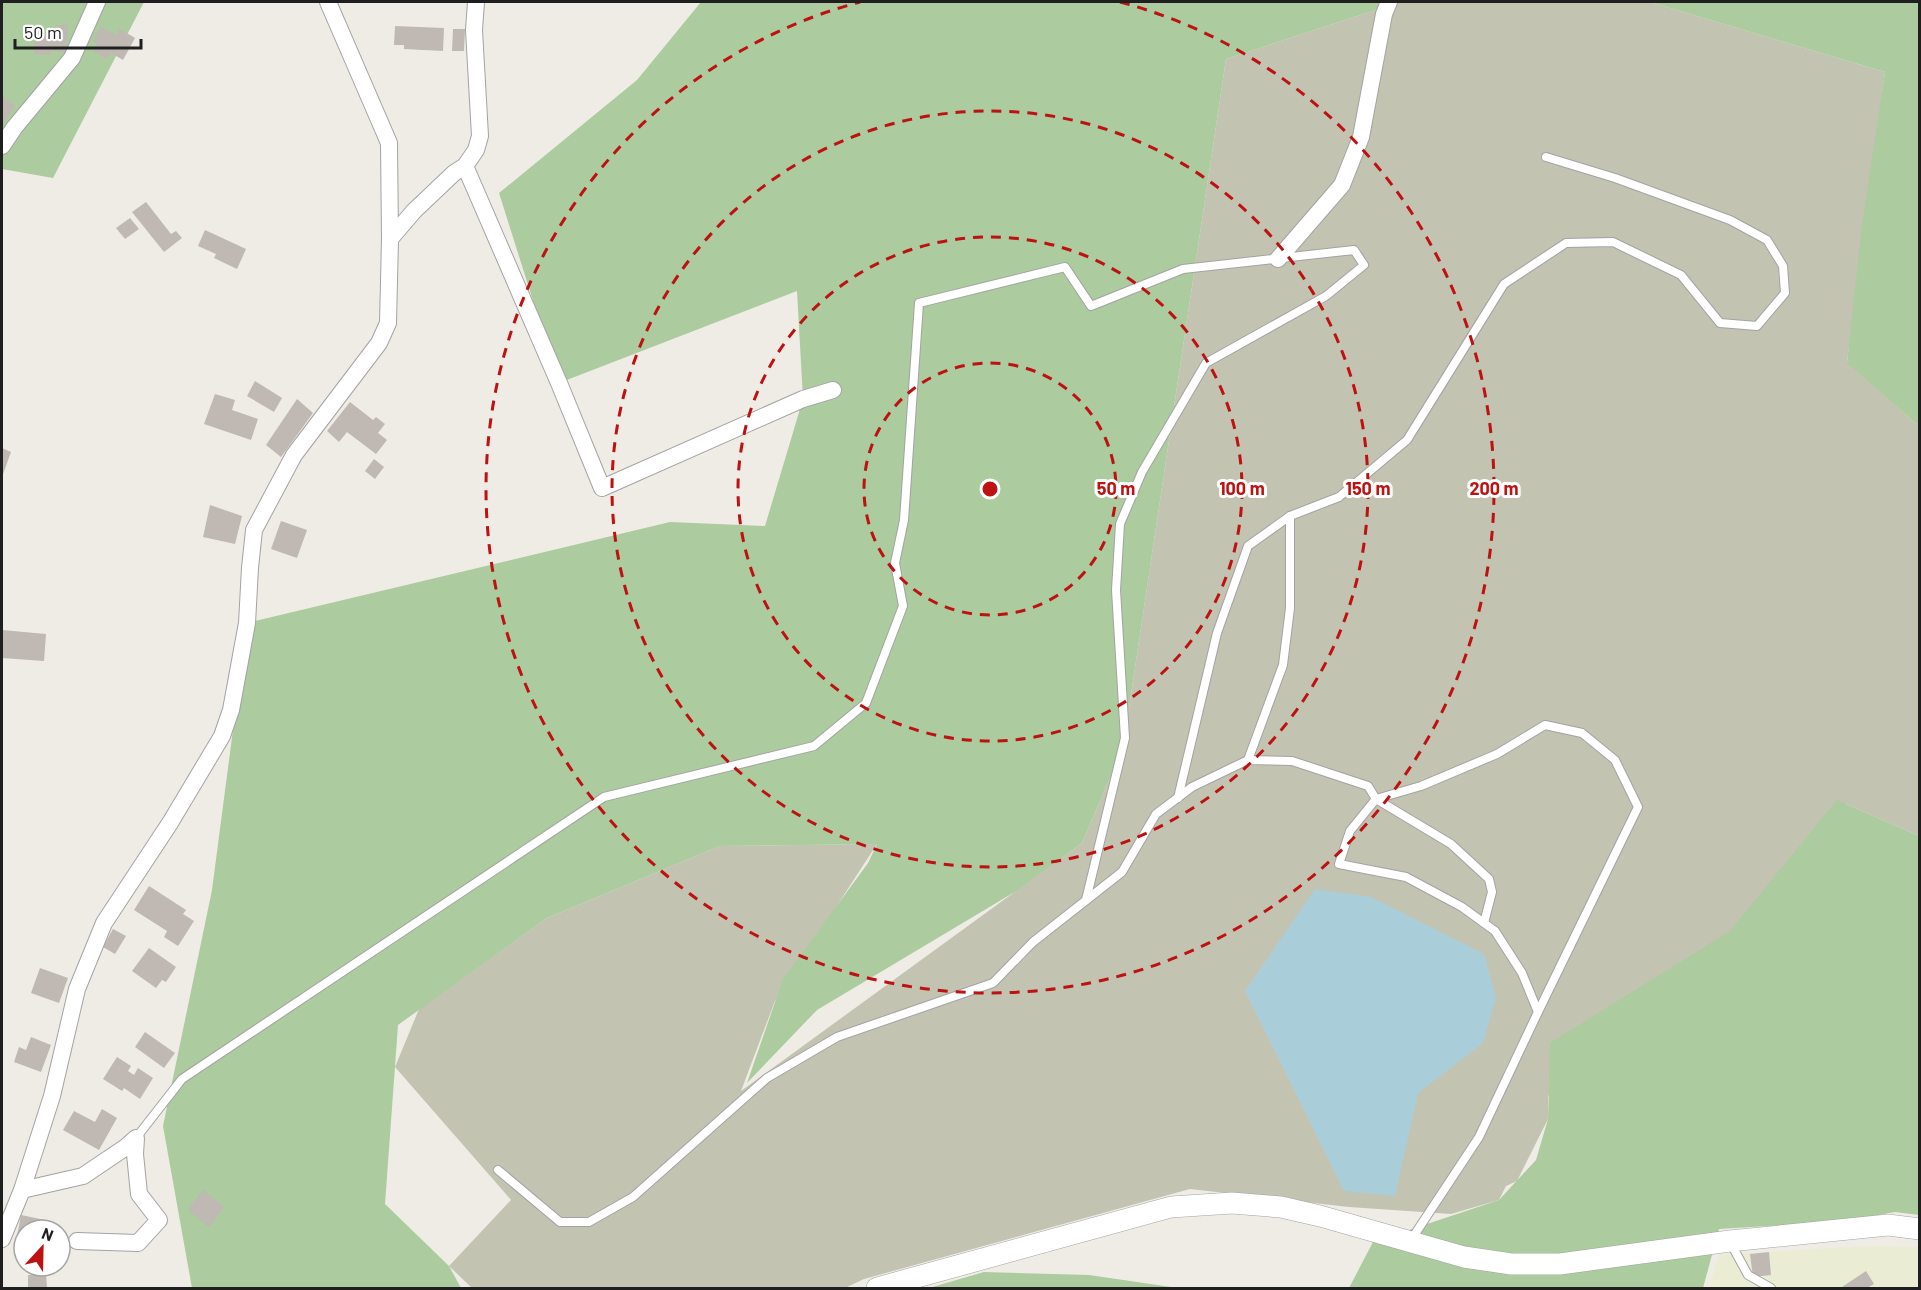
<svg xmlns="http://www.w3.org/2000/svg" width="1921" height="1290" font-family="Barlow,sans-serif">
<style>
.construction{fill:#c3c3b2}
.farmland{fill:#eaecd3}
.forest{fill:#accb9e}
.water{fill:#aaced9}
.building{fill:#bfb8b3}
.lines{fill:none;stroke-linecap:round;stroke-linejoin:round}
.service-casing{stroke:#a3a3a3;stroke-width:10}
.minor-casing{stroke:#a3a3a3;stroke-width:18}
.tertiary-casing{stroke:#a3a3a3;stroke-width:22}
.service{stroke:#fff;stroke-width:8}
.minor{stroke:#fff;stroke-width:16}
.tertiary{stroke:#fff;stroke-width:21}
.ring{fill:none;stroke:#bd1112;stroke-width:3;stroke-dasharray:10 8}
.centre{fill:#bd1112;stroke:#fff;stroke-width:3}
.ring-label{font-size:18px;text-anchor:middle;font-weight:bold;fill:#bd1112;stroke:#fff;stroke-width:6;stroke-linejoin:round;paint-order:stroke}
</style>
<rect width="100%" height="100%" fill="#efece6"/>
<path class="construction" d="M1400,2h250l235,70 -38,290 72,64v410l-73,-32 -116,135 -182,157v23l-31,62 -11,5 -7,14 -48,14 -102,-7 -159,-18 -326,90 -19,9h-373l-23,-22 62,-66 -116,-133 24,-58 128,-91 173,-72 157,-2 -102,157 -34,90 341,-248 41,-95 103,-689z"/>
<path class="farmland" d="M1865,1246l54,1v41h-210l10,-33z"/>
<g class="forest">
<path d="M2,2h142l-91,176 -51,-9z"/>
<path d="M701,2h699l-174,57 -103,689 -41,95 -64,47 -201,120 -70,73 36,-104 85,-116 9,-19 -157,2 -173,72 -149,107 -13,179 64,62 12,22h-269l-29,-162 49,-236 35,-267 423,-101 95,4 38,-127 -6,-108 -238,92 -60,-190 138,-113z"/>
<path d="M1650,2h269v424l-72,-63 15,-139 23,-152z"/>
<path d="M1837,800l82,36v379l-24,-3 -49,9 -127,8 -16,59h-354l24,-46 126,-42 37,-40 12,-41 2,-76 180,-112z"/>
<path d="M984,1272l105,3 89,13h-249z"/>
</g>
<path class="water" d="M1315,889l56,8 113,57 12,43 -13,46 -65,50 -23,103 -51,-5 -99,-200z"/>
<g class="building">
<path d="M57,25h11l-2,27 -15,-1 -1,4 -16,-1 1,-21 21,2z"/>
<path d="M395,26l49,2 -1,23 -39,-2v-4h-10z"/>
<path d="M101,27l15,8 4,-6 15,9 -12,22 -12,-7 -4,6 -14,-8 4,-7 -4,-3z"/>
<path d="M453,29h12l-1,22h-12z"/>
<path d="M2,96l13,10 -12,17 -1,-1z"/>
<path d="M146,202l25,32 5,-3 6,7 -18,14 -32,-40z"/>
<path d="M130,218l9,11 -14,10 -9,-11z"/>
<path d="M205,230l41,19 -9,20 -23,-11 2,-4 -18,-8z"/>
<path d="M255,381l27,17 -8,14 -27,-16z"/>
<path d="M215,394l20,6 -3,10 26,9 -7,21 -47,-16z"/>
<path d="M297,399l16,14 -32,44 -15,-12z"/>
<path d="M350,402l23,18 3,-3 9,7 -7,9 9,7 -11,14 -29,-22 -8,10 -12,-11z"/>
<path d="M2,448l9,4 -9,25z"/>
<path d="M374,459l10,8 -9,12 -10,-8z"/>
<path d="M210,505l32,11 -7,28 -32,-7z"/>
<path d="M281,521l26,9 -10,28 -26,-9z"/>
<path d="M2,630l44,4 -2,27 -42,-3z"/>
<path d="M149,886l37,24 -3,4 11,7 -16,25 -14,-9 3,-6 -33,-21z"/>
<path d="M113,929l13,7 -11,18 -12,-7z"/>
<path d="M149,948l27,19 -10,15 -4,-2 -6,8 -24,-17z"/>
<path d="M40,968l28,10 -9,25 -28,-10z"/>
<path d="M145,1032l30,21 -11,15 -29,-21z"/>
<path d="M31,1037l20,8 -10,27 -27,-10 5,-15 7,3z"/>
<path d="M117,1057l14,9 -3,5 6,4 4,-7 15,10 -13,21 -16,-11 -2,3 -19,-12z"/>
<path d="M102,1109l15,9 -18,32 -36,-20 11,-19 21,11z"/>
<path d="M203,1190l21,17 -15,20 -21,-17z"/>
<path d="M21,1215l29,6 -2,9h-24v19l-9,-2z"/>
<path d="M1769,1252l2,23 -18,2 -3,-23z"/>
<path d="M1866,1271l8,13 -7,4h-24l-1,-1z"/>
<path d="M46,1274l1,14h-19v-13z"/>
</g>
<g class="lines">
<g class="service-casing">
<g id="service">
<path d="M1248,760l35,-95 7,-57v-92"/>
<path d="M1178,798l39,-165 31,-87 42,-30 49,-19 68,-57 97,-156 62,-41 47,-1 68,33 39,48 37,3 28,-33 -2,-27 -16,-26 -37,-20 -115,-42 -69,-21"/>
<path d="M1376,799l45,-13 76,-32 48,-29 37,8 33,27 23,47 -100,205"/>
<path d="M1376,799l75,45 38,35 3,13 -8,31"/>
<path d="M136,1138l46,-59 422,-282 210,-51 52,-43 37,-97 -8,-43 9,-43 15,-217 146,-36 26,39 92,-37 171,-19 10,15 -38,31 -120,67 -64,109 -22,52 -4,66 9,148 -39,162"/>
<path d="M498,1170l62,52h29l44,-25 134,-119 70,-41 156,-54 40,-41 89,-70 34,-58 36,-27 56,-27 44,1 76,25 8,13 -26,32 -11,33 67,13 56,30 33,24 27,42 16,39 -59,125 -68,103"/>
<path d="M1730,1242l18,33 23,13"/>
</g>
</g>
<g class="minor-casing">
<g id="minor">
<path d="M328,2l61,141 1,96"/>
<path d="M2,146l12,-18 58,-70 25,-56"/>
<path d="M465,166l94,217 43,105 201,-89 30,-9"/>
<path d="M1278,259l64,-74 19,-48 23,-123 5,-12"/>
<path d="M22,1190l61,-14 43,-29 10,-9 -1,16 4,40 20,26 -21,23 -61,-2"/>
<path d="M2,1239l20,-49 30,-94 25,-107 27,-66 66,-100 52,-87 9,-26 16,-87 3,-55 4,-38 40,-75 85,-112 9,-20 2,-84 24,-28 40,-38 11,-7 11,-16 4,-14 -6,-106 2,-28"/>
</g>
</g>
<g class="tertiary-casing">
<path id="tertiary" d="M877,1288l294,-81 61,-4 49,4 39,9 144,41 47,7h49l170,-23 158,-16 32,4"/>
</g>
<use href="#service" class="service"/>
<use href="#minor" class="minor"/>
<use href="#tertiary" class="tertiary"/>
</g>
<g class="ring">
<circle cx="990" cy="489" r="126"/>
<circle cx="990" cy="489" r="252"/>
<circle cx="990" cy="489" r="378"/>
<path d="M1120 2A504 504 0 1 1 860 2"/>
</g>
<circle cx="990" cy="489" r="9" class="centre"/>
<g class="ring-label">
<text x="1116" y="495">50 m</text>
<text x="1242" y="495">100 m</text>
<text x="1368" y="495">150 m</text>
<text x="1494" y="495">200 m</text>
</g>
<rect width="1921" height="1290" fill="none" stroke="#1f1f1f" stroke-width="6"/>
<g transform="translate(42 1248) rotate(22)"><circle r="28" fill="#ffffff" stroke="#a5a5a5" stroke-width="1.5"/>
<path d="M0-4.5L10 22L0 15L-10 22Z" fill="#bd1112"/>
<text y="-9" font-size="16" font-weight="bold" text-anchor="middle" fill="#1f1f1f">N</text>
</g>
<path d="M15 39v9h126v-9" fill="none" stroke="#1f1f1f" stroke-width="3"/>
<text x="24" y="39" font-size="18" fill="#1f1f1f" stroke="#ffffff" stroke-width="4.5" paint-order="stroke">50 m</text>
</svg>
